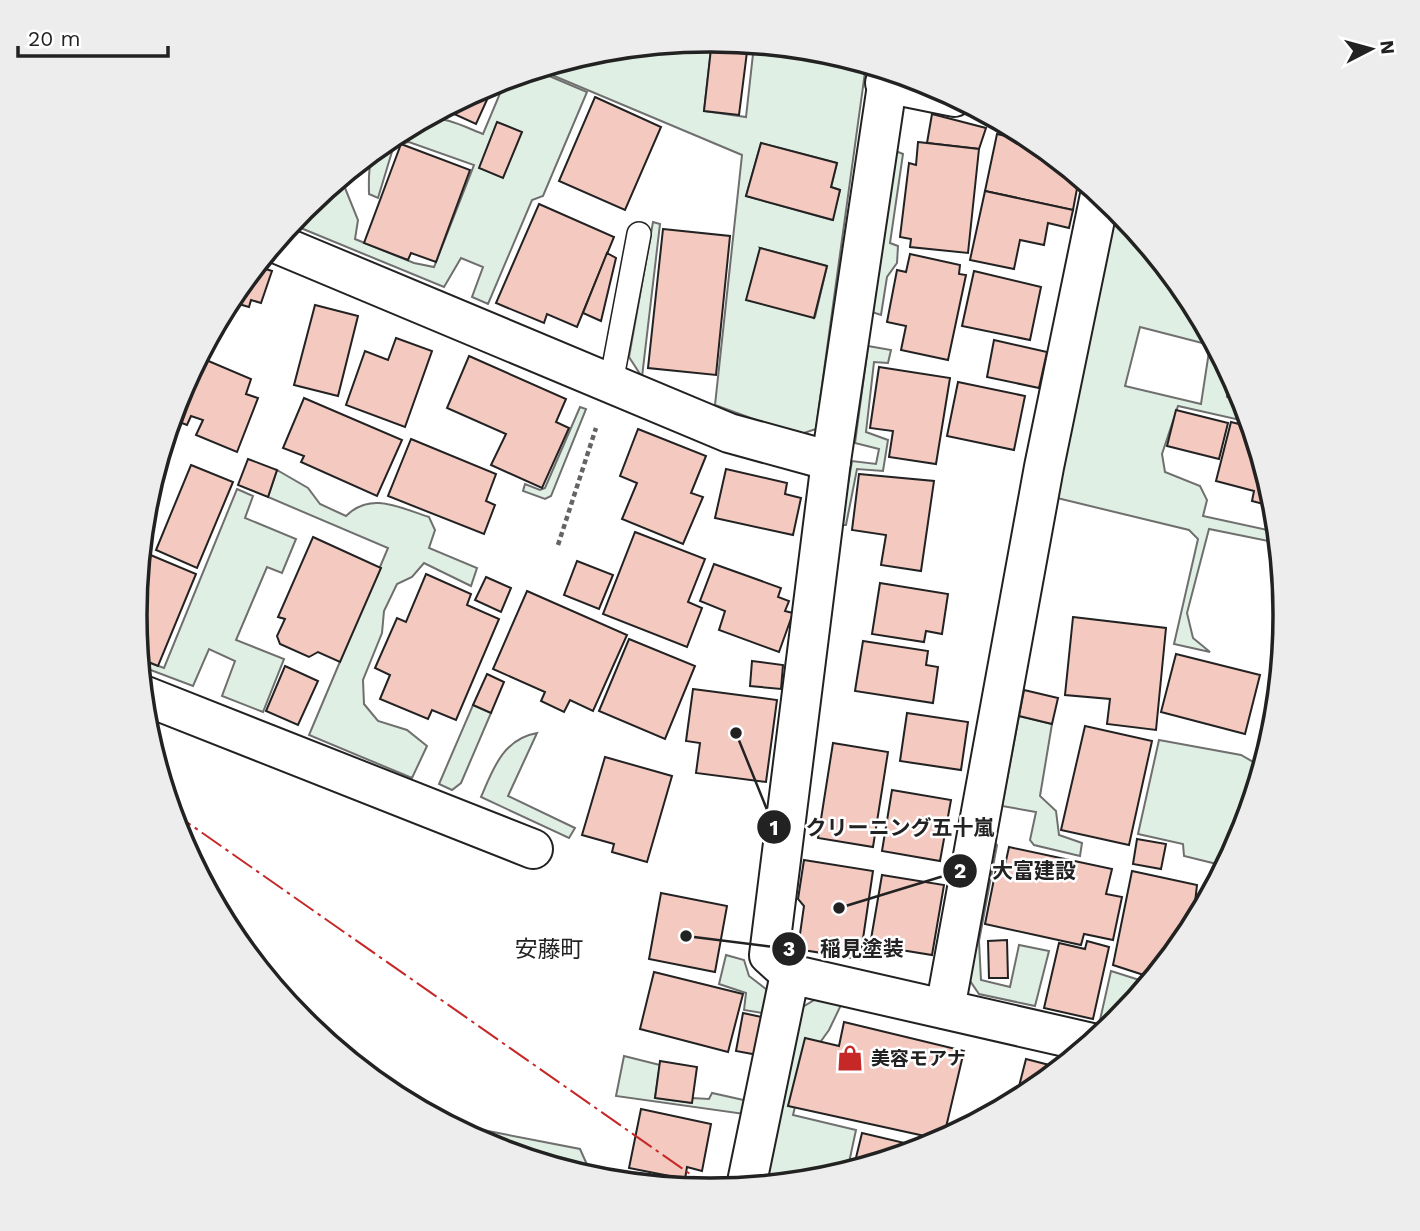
<svg xmlns="http://www.w3.org/2000/svg" width="1420" height="1231" font-family="'Work Sans','Noto Sans JP',sans-serif">
<style>
.green{fill:#e0efe3;stroke:#6f6f6f;stroke-width:2;fill-rule:evenodd}
.building{fill:#f3c9c0;stroke:#222;stroke-width:2}
.lines{fill:none;stroke-linecap:round;stroke-linejoin:round}
.lane-casing{stroke:#222;stroke-width:26}
.street-casing{stroke:#222;stroke-width:42}
.path{stroke:#646464;stroke-width:4.5;stroke-dasharray:5 3.5;stroke-linecap:butt}
.lane{stroke:#fff;stroke-width:23}
.street{stroke:#fff;stroke-width:38}
.power{stroke:#c62828;stroke-width:2;stroke-dasharray:24 5 3.5 5;stroke-linecap:butt}
.labels{text-anchor:middle;stroke-width:5;stroke-linejoin:round;paint-order:stroke}
.poi-label{font-size:19px;font-weight:bold;fill:#222;stroke:#fff;text-anchor:start}
.quarter-label{font-size:23px;fill:#222;stroke:#fff}
.rim{fill:none;stroke:#222;stroke-width:3.5}
.leader{fill:none;stroke:#222;stroke-width:2.5}
.callout-dot{fill:#222;stroke:#fff;stroke-width:2.5}
.mark-label{font-size:21px;text-anchor:middle;font-weight:bold;fill:#fff}
.callout-label{font-size:21px;text-anchor:middle;font-weight:bold;fill:#222;stroke:#fff;stroke-width:5;stroke-linejoin:round;paint-order:stroke}
</style>
<rect width="100%" height="100%" fill="#fff"/>
<g class="green">
<path d="M712,40l-8,71 42,6 8,-72 69,6 43,14 -50,364 -18,6 -83,-30 27,-250 -195,-82 3,-7 48,-15zM761,143l76,20 -6,24 9,3 -8,30 -86,-24zM760,248l67,18 -12,51 -1,1z"/>
<path d="M535,70l52,22 -44,104 -11,4 -44,104 -16,-7 11,-30 -22,-9 -17,29 -153,-63 13,-16 37,-30 17,42 -3,19 59,24 20,4 40,-102 -65,-23 -15,3 -16,53 -9,-4c-1,-38 2,-46 36,-65 6,-3 14,-9 20,-10 18,-4 42,9 58,15l23,-55z"/>
<path d="M893,150l10,4 -13,89 8,3 -1,17 -10,14 -6,38 -12,-4z"/>
<path d="M1112,205l20,22 3,13 15,18 10,4 29,34 38,71v30l16,4 6,21 -71,-16 -16,48 3,18 35,14 7,14 -4,16 74,16 1,11 -69,-14 -22,84 6,25 17,14 -36,-8 24,-105 -9,-9 -136,-33zM1140,327l70,18 -9,59 -76,-18z"/>
<path d="M653,222l7,2 -18,153 -13,-20z"/>
<path d="M868,346l23,4 -3,13 -14,-1 -8,70 22,8 -5,31 -26,-2 -11,56h-5l11,-64 24,3 3,-15 -24,-6z"/>
<path d="M580,407l6,2 -35,87 -6,3 -22,-8 2,-7 15,6 5,-2z"/>
<path d="M277,470l31,18 12,16 26,12c25,-25 54,-8 83,1l6,13 -6,18 48,20 -6,18 -47,-23 -12,14 -15,7 -13,27 -2,22 -19,47 1,24 14,17 29,9 20,16 -15,32 -103,-43 79,-187 -120,-51z"/>
<path d="M237,489l16,7 -8,22 51,21 -14,34 -15,-6 -31,73 48,19 -21,53 -41,-16 13,-35 -26,-12 -16,37 -53,-20 -1,-7 25,9z"/>
<path d="M1271,672l9,2 -9,66 -6,-19z"/>
<path d="M473,705l18,8 -30,70 -9,7 -13,-6z"/>
<path d="M1019,716l33,8 -12,72 16,15 3,24 23,8 -2,13 -46,-11 -4,-5 6,-28 -34,-6z"/>
<path d="M537,733l-29,63 67,32 -6,10 -88,-41c12,-28 22,-58 56,-64z"/>
<path d="M1159,740l82,15 21,12 -21,69 -16,30 -41,-10 -1,-12 -45,-10z"/>
<path d="M994,842l3,3 -18,96 2,39 29,7 9,-42 30,6 -14,55 -56,-12 -15,-22z"/>
<path d="M726,955l18,5 5,16 22,17 -2,21 -25,-4 2,-17 -27,-9z"/>
<path d="M1111,971l38,12 -42,48 -9,-2z"/>
<path d="M816,999l25,6 -12,25 -23,32 -13,53 63,15 -9,42 -25,8 -57,5 36,-177z"/>
<path d="M624,1056l36,9 -5,33 36,5 1,-5 17,1 3,-6 36,8 -4,13 -128,-18z"/>
<path d="M483,1130l97,19 13,29 -104,-31 -10,-6z"/>
</g>
<g class="building">
<path d="M712,40l36,4 -9,71 -35,-4z"/>
<path d="M495,82l-19,42 -33,-15 47,-25z"/>
<path d="M595,97l66,30 -36,83 -66,-29z"/>
<path d="M932,114l54,14 -7,21 -52,-6z"/>
<path d="M497,122l25,10 -19,46 -24,-10z"/>
<path d="M997,134l39,9 43,35 -6,32 -88,-19z"/>
<path d="M918,142l61,7 -11,104 -58,-6 1,-8 -11,-2 9,-74 7,2z"/>
<path d="M761,143l76,20 -6,24 9,3 -7,30 -87,-24z"/>
<path d="M401,144l69,26 -34,92 -25,-9 -3,7 -44,-17z"/>
<path d="M985,191l88,19 -4,18 -21,-5 -4,22 -24,-5 -6,29 -44,-9z"/>
<path d="M539,204l75,33 -37,90 -30,-13 -3,9 -48,-20z"/>
<path d="M663,229l67,7 -14,139 -68,-7z"/>
<path d="M760,248l67,18 -13,52 -68,-18z"/>
<path d="M607,253l9,5 -15,63 -18,-8z"/>
<path d="M910,254l50,11 -1,9 7,1 -18,85 -47,-10 5,-24 -19,-4 10,-52 9,2z"/>
<path d="M256,266l16,5 -11,32 -10,-3 -2,7 -14,-4 -4,9 -7,-2z"/>
<path d="M974,271l67,16 -11,53 -68,-14z"/>
<path d="M315,305l43,11 -20,80 -44,-11z"/>
<path d="M396,338l36,13 -27,76 -59,-22 19,-54 23,9z"/>
<path d="M994,340l53,12 -8,36 -52,-11z"/>
<path d="M469,356l97,43 -10,23 13,6 -27,60 -51,-23 15,-31 -59,-26z"/>
<path d="M199,357l52,22 -5,15 12,4 -21,54 -41,-17 7,-15 -12,-4 -4,9 -13,-5 -7,12 12,-37z"/>
<path d="M879,367l71,11 -14,86 -47,-7 4,-26 -23,-3z"/>
<path d="M958,382l67,14 -11,54 -67,-14z"/>
<path d="M304,398l98,42 -25,56 -76,-34 3,-6 -21,-8z"/>
<path d="M1176,410l52,13 -9,36 -52,-13z"/>
<path d="M1231,422l20,5 24,80 -23,-6 2,-10 -38,-10z"/>
<path d="M638,429l68,27 -15,37 12,4 -20,47 -61,-25 15,-36 -17,-7z"/>
<path d="M411,439l85,35 -10,27 9,4 -11,29 -96,-38z"/>
<path d="M248,459l29,11 -9,27 -30,-12z"/>
<path d="M191,465l42,17 -36,86 -41,-18z"/>
<path d="M726,469l61,14 -2,11 16,4 -8,37 -78,-17z"/>
<path d="M859,474l75,7 -13,90 -40,-6 5,-30 -34,-5z"/>
<path d="M635,532l70,27 -17,43 14,6 -15,39 -84,-33z"/>
<path d="M313,537l68,31 -41,94 -22,-10 -9,5 -29,-13 -3,-8 8,-17 -7,-2z"/>
<path d="M141,551l55,23 -38,92 -19,-8 -4,-43z"/>
<path d="M577,561l36,14 -14,34 -35,-14z"/>
<path d="M714,564l67,24 -3,9 11,4 -4,10 8,2 -14,39 -60,-22 6,-19 -25,-10z"/>
<path d="M426,574l45,20 -4,11 32,14 -43,101 -24,-10 -4,9 -48,-20 10,-24 -15,-7 22,-50 9,4z"/>
<path d="M486,577l25,11 -10,24 -26,-12z"/>
<path d="M880,583l68,11 -6,40 -16,-3 -2,11 -52,-8z"/>
<path d="M527,591l100,44 -34,76 -23,-11 -6,12 -23,-11 4,-9 -52,-23z"/>
<path d="M1073,617l93,11 -10,102 -49,-6 3,-25 -45,-4z"/>
<path d="M629,639l66,27 -30,73 -66,-28z"/>
<path d="M863,641l65,10 -2,14 12,2 -5,36 -78,-12z"/>
<path d="M1176,654l84,21 -15,59 -84,-22z"/>
<path d="M752,661l31,4 -2,24 -31,-3z"/>
<path d="M285,666l33,15 -20,44 -32,-14z"/>
<path d="M487,674l17,8 -13,31 -18,-8z"/>
<path d="M693,689l84,11 -11,82 -70,-9 4,-30 -14,-2z"/>
<path d="M1024,690l34,8 -6,26 -33,-8z"/>
<path d="M907,713l61,9 -7,48 -61,-9z"/>
<path d="M1085,726l67,15 -23,104 -68,-15z"/>
<path d="M833,743l55,9 -15,95 -55,-9z"/>
<path d="M605,757l67,19 -25,86 -35,-10 2,-8 -32,-9z"/>
<path d="M892,790l59,10 -11,61 -58,-10z"/>
<path d="M1137,839l29,5 -5,25 -28,-5z"/>
<path d="M1009,847l103,22 -6,25 16,3 -9,43 -29,-6 -3,11 -96,-21 11,-55 8,1z"/>
<path d="M804,860l69,11 -13,88 -57,-9 -4,-9 5,-35 -6,-7z"/>
<path d="M1132,871l65,14 -5,43 -39,50 -40,-13z"/>
<path d="M882,875l62,10 -12,70 -62,-10z"/>
<path d="M661,893l66,13 -12,66 -66,-13z"/>
<path d="M1007,940l1,38h-19l-1,-37z"/>
<path d="M1087,941l22,6 -16,72 -49,-11 15,-65 26,6z"/>
<path d="M654,972l89,22 -15,58 -88,-23z"/>
<path d="M743,1013l23,5 -8,37 -22,-4z"/>
<path d="M844,1022l120,29 -21,89 -155,-34 17,-68 34,8z"/>
<path d="M1026,1059l35,9 -46,34z"/>
<path d="M660,1061l37,6 -5,36 -37,-5z"/>
<path d="M406,1102l60,26 -2,5z"/>
<path d="M641,1109l70,15 -9,47 -15,-4 -2,12 -56,-11z"/>
<path d="M862,1133l64,15 -73,22z"/>
<path d="M628,1178l39,9 -40,-4z"/>
</g>
<g class="lines">
<g class="lane-casing">
<path id="lane" d="M611,383l28,-149"/>
</g>
<g class="street-casing">
<g id="street">
<path d="M889,72l-58,389 -62,494 21,19 302,69"/>
<path d="M885,83l69,14"/>
<path d="M275,243l454,190 102,28"/>
<path d="M143,695l390,154"/>
<path d="M945,1009l99,-542 56,-272"/>
<path d="M746,1187l44,-213"/>
</g>
</g>
<path class="path" d="M558,545l38,-117"/>
<use href="#lane" class="lane"/>
<use href="#street" class="street"/>
<path class="power" d="M171,811l542,379"/>
</g>
<defs>
<g id="shop-bare" transform="scale(2.1)"><path d="M-5-2.5h2.3a2.7 3.5 0 0 1 5.4 0H5L5.5 6h-11ZM-1.5-2.5h3a1.5 2.3 0 0 0-3 0Z" fill="#c62828" stroke="#fff" stroke-width="2.5" paint-order="stroke"/></g>
</defs>
<g fill-rule="evenodd">
<use href="#shop-bare" x="850" y="1058"/>
</g>
<g class="labels">
<g class="poi-label">
<text x="871" y="1065">美容モアナ</text>
</g>
<g class="quarter-label">
<text x="549" y="957">安藤町</text>
</g>
</g>
<path d="M0 0H1420V1231H0ZM147 615a563 563 0 1 1 1126 0a563 563 0 1 1-1126 0Z" fill="#ededed" fill-rule="evenodd"/>
<path class="rim" d="M147 615a563 563 0 1 1 1126 0a563 563 0 1 1-1126 0Z"/>
<path class="leader" d="M736 733L774 827M839 908L960 871M686 936L789 949"/>
<g class="callout-dot">
<circle cx="736" cy="733" r="7"/>
<circle cx="839" cy="908" r="7"/>
<circle cx="686" cy="936" r="7"/>
<circle cx="774" cy="827" r="18"/>
<circle cx="960" cy="871" r="18"/>
<circle cx="789" cy="949" r="18"/>
</g>
<g class="mark-label">
<text x="774" y="835">1</text>
<text x="960" y="878">2</text>
<text x="789" y="956">3</text>
</g>
<g class="callout-label">
<text x="900" y="835">クリーニング五十嵐</text>
<text x="1034" y="878">大富建設</text>
<text x="862" y="956">稲見塗装</text>
</g>
<g transform="translate(1371 49) rotate(84)" stroke="#ffffff" stroke-width="5" paint-order="stroke">
<path d="M0-5L12 26L0 18L-12 26Z" fill="#222222"/>
<text y="-10" font-size="19" font-weight="bold" text-anchor="middle" fill="#222222">N</text>
</g>
<path d="M18 46v10h150v-10" fill="none" stroke="#222222" stroke-width="3.5"/>
<text x="28" y="46" font-size="21" fill="#222222" stroke="#ffffff" stroke-width="5" paint-order="stroke">20 m</text>
</svg>
